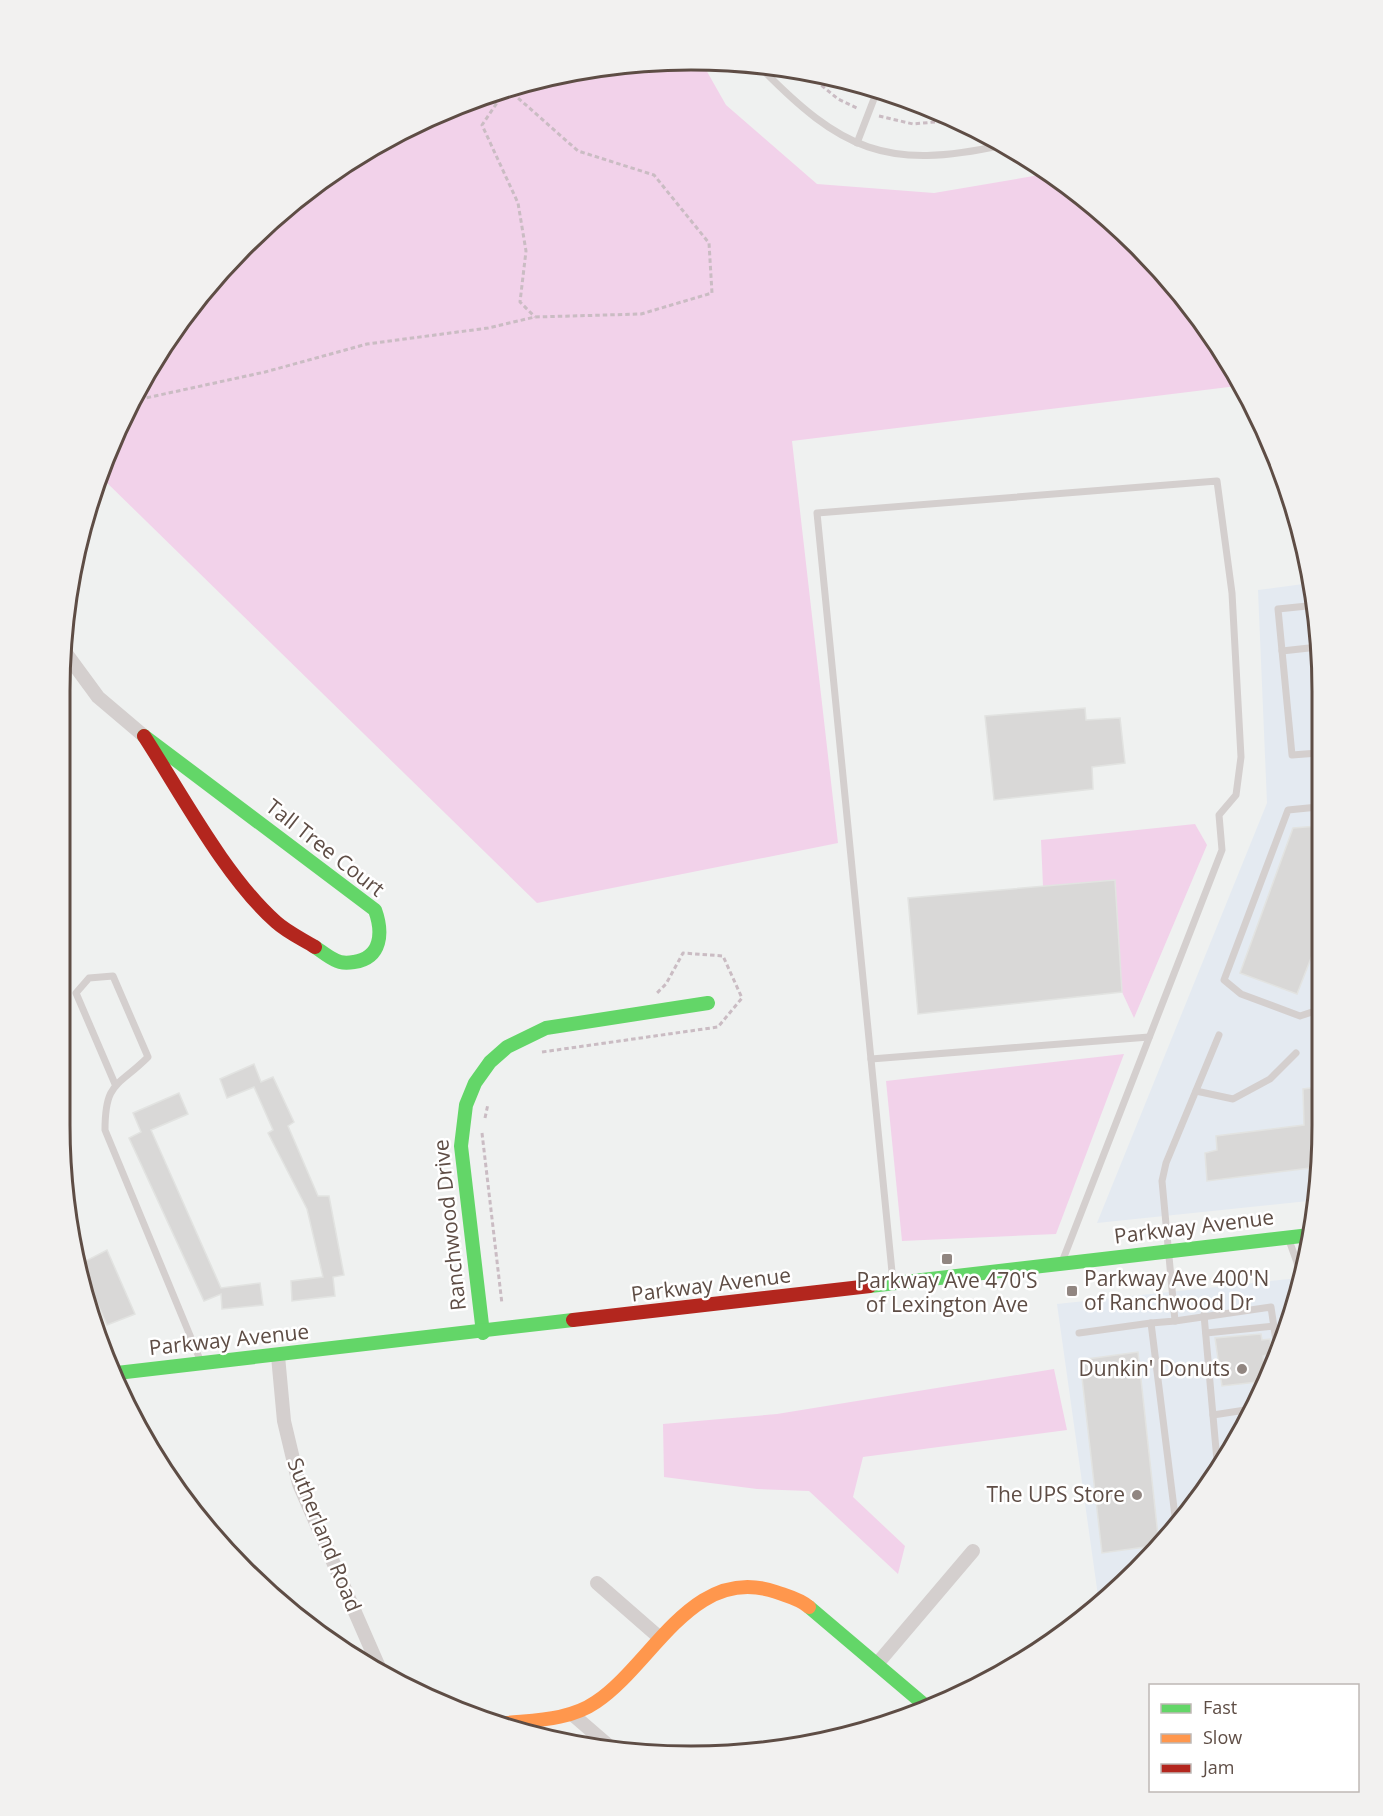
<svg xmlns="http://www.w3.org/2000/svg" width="1383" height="1816" font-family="'Open Sans',sans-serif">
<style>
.commercial{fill:#e4eaf1}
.green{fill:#f2d2ea}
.building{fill:#d9d8d7;stroke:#e2e3e1;stroke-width:1.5}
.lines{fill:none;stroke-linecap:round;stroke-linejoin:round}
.path{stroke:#cabcc3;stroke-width:3;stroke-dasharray:4.5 3;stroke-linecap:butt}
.lane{stroke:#d4cfce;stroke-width:7}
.street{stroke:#d4cfce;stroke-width:14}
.fast{stroke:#63d668;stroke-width:14}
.slow{stroke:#ff974d;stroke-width:14}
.jam{stroke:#b3261e;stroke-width:14}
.poi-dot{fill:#918681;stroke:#fff;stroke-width:2}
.labels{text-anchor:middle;stroke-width:5;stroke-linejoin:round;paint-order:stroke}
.street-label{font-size:21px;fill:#5e4d45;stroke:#fff}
.poi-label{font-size:21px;fill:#5e4d45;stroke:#fff;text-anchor:end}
.rim{fill:none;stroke:#5e4d45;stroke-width:3}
</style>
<rect width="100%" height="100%" fill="#eff1f0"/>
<g class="commercial">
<path d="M1311,583l7,26v591l-221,23 170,-420 -9,-213z"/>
<path d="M1299,1278l-24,88 -58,109 -79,96 -39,32 -42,-299z"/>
</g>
<g class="green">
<path d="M691,60l10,1 25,44 91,79 117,9 117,-20 87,72 78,95 19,36 2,10 -445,55 46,402 -301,60 -436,-426 24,-65 65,-105 55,-62 95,-78 110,-59 118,-36z"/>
<path d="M1195,824l12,21 -73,173 -12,-26 -79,-106 -2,-46z"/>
<path d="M1124,1054l-68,180 -154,7 -16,-160z"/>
<path d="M1054,1369l13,61 -204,27 -10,40 52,49 -7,28 -89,-83 -52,-2 -93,-12 -1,-53 114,-10z"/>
</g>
<g class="building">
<path d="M1085,708l1,12 34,-2 5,45 -33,4 1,22 -99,11 -9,-84z"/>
<path d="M1318,826v114l-21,54 -57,-21 53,-145z"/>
<path d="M1115,880l7,112 -204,22 -10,-116z"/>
<path d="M254,1064l7,18 12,-5 21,45 -6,4 30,70h11l15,79 -11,2 2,19 -43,5 -1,-20 32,-4 -16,-68 -39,-76 5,-3 -19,-43 -27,11 -7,-19z"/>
<path d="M1318,1087v80l-111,14 -2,-28 12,-3 -1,-14 88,-11 -1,-36z"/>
<path d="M179,1093l9,21 -37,16 70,158 39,-5 3,22 -41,4 -1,-15 -17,7 -75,-163 12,-6 -8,-19z"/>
<path d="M107,1250l28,64 -28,11 -27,-61z"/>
<path d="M1261,1334l1,6 8,-1 2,14 -9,3 3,25 -44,5 -7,-48z"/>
<path d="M1138,1352l21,193 -57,8 -22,-193z"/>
</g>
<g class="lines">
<g class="path">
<path d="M804,71l34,28 21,10"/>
<path d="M505,91l-23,34 36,78 8,48 -6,51 15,15"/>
<path d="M879,116l34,8 43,-4"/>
<path d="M132,401l133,-29 102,-28 121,-16 47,-11 106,-3 71,-21 -3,-50 -55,-68 -76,-24 -69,-61"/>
<path d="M542,1052l176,-25 24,-29 -19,-42 -40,-3 -17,31 -9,9"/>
<path d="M485,1118l3,-14"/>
<path d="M482,1133l20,171"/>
</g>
<g class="lane">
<path d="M760,67c81,83 126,104 243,78"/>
<path d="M857,143l20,-52"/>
<path d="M1257,417l9,29 9,5"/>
<path d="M1317,605l-39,4 14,146 26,-2"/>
<path d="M1282,651l36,-4"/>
<path d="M1318,1007l-3,4 -15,5 -59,-22 -17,-14 64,-170 30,-3"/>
<path d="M871,1059l278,-22"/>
<path d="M115,1084l-39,-91 13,-15 24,-2 35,81c-30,30 -43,24 -43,73l96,232"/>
<path d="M1196,1091l37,8 37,-20 26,-26"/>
<path d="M1289,1240l11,31"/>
<path d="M893,1282l-76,-769 400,-32 15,112 9,164 -5,38 -17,20 3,35 -160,412"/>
<path d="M1204,1315l14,157"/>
<path d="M1175,1321l96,-14 7,48"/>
<path d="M1079,1333l72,-10"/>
<path d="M1206,1333l68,-7"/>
<path d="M1213,1415l39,-6"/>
<path d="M1176,1524l-25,-201 24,-2 -13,-140 4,-18 53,-128"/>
</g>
<g class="street">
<path d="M62,648l36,49 46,39"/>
<path d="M278,1356l6,65 15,63 83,190"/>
<path d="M597,1583l63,55"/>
<path d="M877,1664l96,-113"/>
<path d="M572,1714l37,32"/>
</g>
<g class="fast">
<path d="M144,736l231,174c8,22 7,48 -21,52 -6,1 -14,1 -19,-2 -7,-3 -14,-9 -20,-13"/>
<path d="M870,1286l440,-51"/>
<path d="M483,1333l-22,-187 5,-41 9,-22 15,-21 17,-15 39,-19 162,-25"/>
<path d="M117,1373l456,-53"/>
<path d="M809,1607l118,100"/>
</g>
<path class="slow" d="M507,1723c29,-3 63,-3 89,-21 57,-38 97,-139 180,-110 11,4 24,7 33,15"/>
<g class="jam">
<path d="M144,736c37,57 82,142 132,186 11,10 26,17 39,25"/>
<path d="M573,1320l297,-34"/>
</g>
</g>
<g class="poi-dot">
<rect x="941" y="1253" width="12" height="12" rx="3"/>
<rect x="1066" y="1285" width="12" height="12" rx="3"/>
<circle cx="1242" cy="1369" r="6"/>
<circle cx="1137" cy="1495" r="6"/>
</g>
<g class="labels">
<g class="street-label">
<text transform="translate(325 848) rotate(38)" y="7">Tall Tree Court</text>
<text transform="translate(450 1225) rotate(-96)" y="7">Ranchwood Drive</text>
<text transform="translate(1194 1227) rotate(-7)" y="7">Parkway Avenue</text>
<text transform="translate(711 1285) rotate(-7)" y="7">Parkway Avenue</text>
<text transform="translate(229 1340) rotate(-6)" y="7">Parkway Avenue</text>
<text transform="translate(324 1535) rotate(68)" y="7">Sutherland Road</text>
</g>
<g class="poi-label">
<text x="1084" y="1286" text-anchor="start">Parkway Ave 400'N<tspan x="1084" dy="24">of Ranchwood Dr</tspan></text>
<text x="947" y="1288" text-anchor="middle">Parkway Ave 470'S<tspan x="947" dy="24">of Lexington Ave</tspan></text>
<text x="1230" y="1376">Dunkin' Donuts</text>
<text x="1125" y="1502">The UPS Store</text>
</g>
</g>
<path d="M0 0H1383V1816H0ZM691 70H691A621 621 0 0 1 1312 691V1125A621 621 0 0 1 691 1746H691A621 621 0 0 1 70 1125V691A621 621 0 0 1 691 70Z" fill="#f2f1f0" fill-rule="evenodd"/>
<path class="rim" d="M691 70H691A621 621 0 0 1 1312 691V1125A621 621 0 0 1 691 1746H691A621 621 0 0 1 70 1125V691A621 621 0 0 1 691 70Z"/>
<rect x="1149" y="1684" width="210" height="108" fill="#ffffff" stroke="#bfb8b5" stroke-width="1.5"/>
<rect x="1161" y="1704" width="30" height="9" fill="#63d668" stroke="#bfb8b5" stroke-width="1.5"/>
<text x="1203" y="1714" font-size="18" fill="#5e4d45">Fast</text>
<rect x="1161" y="1734" width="30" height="9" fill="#ff974d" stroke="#bfb8b5" stroke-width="1.5"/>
<text x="1203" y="1744" font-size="18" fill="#5e4d45">Slow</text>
<rect x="1161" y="1764" width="30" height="9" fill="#b3261e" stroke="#bfb8b5" stroke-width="1.5"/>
<text x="1203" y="1774" font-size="18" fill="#5e4d45">Jam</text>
</svg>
